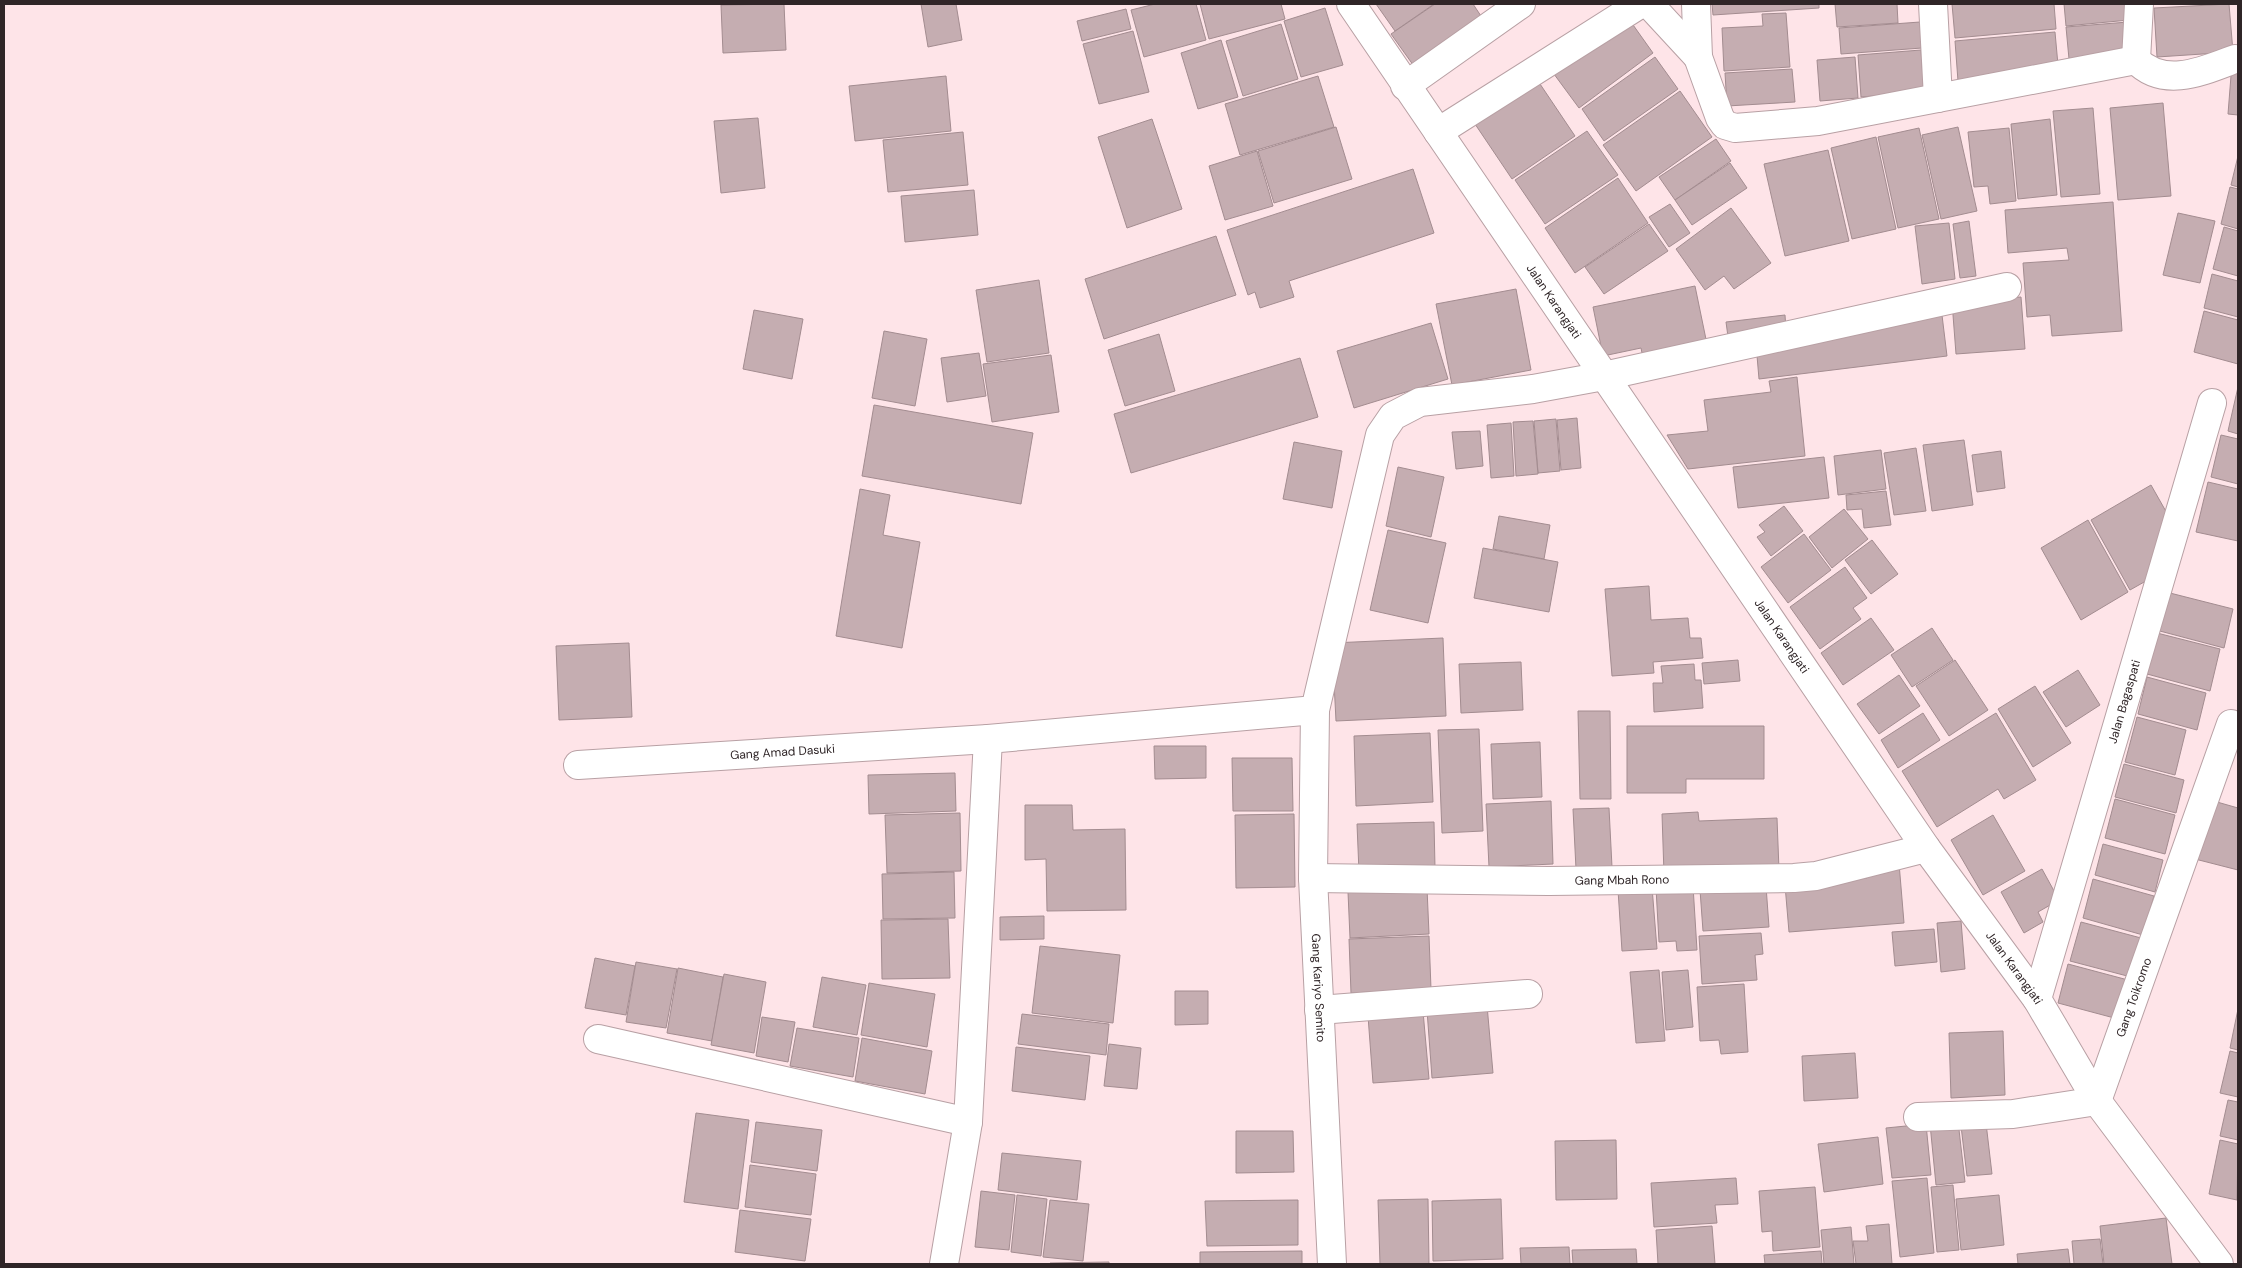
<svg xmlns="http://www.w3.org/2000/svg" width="2242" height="1268" font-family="'DM Sans',sans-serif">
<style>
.building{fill:#c5adb1;stroke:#a38c90}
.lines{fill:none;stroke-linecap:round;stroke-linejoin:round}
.minor-casing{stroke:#b8a0a4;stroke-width:30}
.minor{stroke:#fff;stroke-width:28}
.labels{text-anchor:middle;stroke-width:4;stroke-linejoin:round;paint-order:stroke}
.street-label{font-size:12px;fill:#2f2527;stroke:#fdf7f8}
</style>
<rect width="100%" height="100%" fill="#fee4e8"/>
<g class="building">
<path d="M784,4l2,46 -63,3 -2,-48z"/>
<path d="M921,4h35l6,36 -34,7z"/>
<path d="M1155,4h41l10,36 -62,17 -13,-47z"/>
<path d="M1200,4h81l4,15 -76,20z"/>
<path d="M1376,4h58l-39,27z"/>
<path d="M1435,4h38l12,18 -69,47 -25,-35z"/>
<path d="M1712,4h107v4l-106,7z"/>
<path d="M1835,4h62l1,19 -61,4z"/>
<path d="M1952,4h102l2,25 -101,9z"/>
<path d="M2064,4h64l1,16 -63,6z"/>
<path d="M2229,4l4,48 -76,5 -3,-49z"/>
<path d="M1325,8l18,57 -42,12 -17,-56z"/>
<path d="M1126,9l5,20 -49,12 -5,-20z"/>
<path d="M1786,13l4,54 -66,4 -2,-43 41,-2 -1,-12z"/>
<path d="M1626,15l27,38 -74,55 -28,-38z"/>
<path d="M1920,22l2,26 -81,6 -2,-26z"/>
<path d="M2128,22l3,32 -62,5 -3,-32z"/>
<path d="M1281,24l17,55 -55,17 -17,-55z"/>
<path d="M1133,31l16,61 -50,12 -16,-60z"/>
<path d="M2055,32l3,33 -100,16 -3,-40z"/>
<path d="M1221,40l17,57 -40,12 -17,-56z"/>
<path d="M1921,50l3,42 -63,5 -3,-42z"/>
<path d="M1655,57l23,32 -74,52 -22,-32z"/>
<path d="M1855,57l3,41 -38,3 -3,-41z"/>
<path d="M2232,63h6v52l-10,-1z"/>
<path d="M1792,69l3,33 -68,4 -2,-33z"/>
<path d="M946,76l5,55 -96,10 -6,-55z"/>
<path d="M1318,76l16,51 -94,28 -15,-51z"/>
<path d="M1538,81l37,55 -63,43 -37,-55z"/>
<path d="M1680,91l32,46 -76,54 -33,-46z"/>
<path d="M2163,103l8,93 -53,4 -8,-92z"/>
<path d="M2093,108l7,86 -39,3 -8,-86z"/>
<path d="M758,118l7,70 -44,5 -7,-72z"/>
<path d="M1152,119l30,90 -55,19 -29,-91z"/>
<path d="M2050,119l7,76 -39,4 -7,-75z"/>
<path d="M1336,127l16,52 -78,24 -16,-52z"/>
<path d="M1958,127l19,84 -36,8 -19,-84z"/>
<path d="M1919,128l20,91 -41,9 -20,-91z"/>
<path d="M2009,128l7,73 -26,3 -2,-18 -14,1 -6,-55z"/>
<path d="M1587,131l31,44 -73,49 -30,-44z"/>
<path d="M963,132l5,53 -80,7 -5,-52z"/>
<path d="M1876,137l20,92 -44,10 -21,-91z"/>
<path d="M1716,139l15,22 -56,39 -16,-23z"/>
<path d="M1828,150l21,91 -64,15 -21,-92z"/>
<path d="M1257,151l16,55 -48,14 -16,-54z"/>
<path d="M2238,156v31l-7,-2z"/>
<path d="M1730,163l17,25 -55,37 -17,-25z"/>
<path d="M1413,169l21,64 -145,48 5,16 -34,11 -5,-16 -7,3 -21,-65z"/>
<path d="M1618,178l30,45 -73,50 -30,-45z"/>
<path d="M2230,187l8,2v40l-17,-5z"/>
<path d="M974,190l4,45 -73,7 -4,-46z"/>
<path d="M2113,202l9,129 -70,5 -2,-21 -23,2 -4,-54 46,-3 -2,-12 -59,5 -3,-43z"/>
<path d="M1670,204l20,29 -21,14 -20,-30z"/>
<path d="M1731,208l40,55 -37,26 -10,-13 -19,14 -29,-41z"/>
<path d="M2178,213l37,8 -15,62 -37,-8z"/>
<path d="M1969,221l7,55 -16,2 -7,-54z"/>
<path d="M1949,223l6,56 -33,5 -7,-58z"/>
<path d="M1649,224l19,27 -64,43 -19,-27z"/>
<path d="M2224,227l14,4v45l-25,-7z"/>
<path d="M1216,236l20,59 -132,44 -19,-60z"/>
<path d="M2212,274l26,7v36l-34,-9z"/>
<path d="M1039,280l10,73 -62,9 -11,-72z"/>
<path d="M1695,286l13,63 -64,14 -3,-15 -38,8 -10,-49z"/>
<path d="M1516,289l15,81 -79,15 -16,-81z"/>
<path d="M2021,297l4,52 -69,5 -4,-52z"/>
<path d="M1941,307l6,49 -188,23 -3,-35z"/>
<path d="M754,310l49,9 -11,60 -49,-10z"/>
<path d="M2204,311l34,9v44l-44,-12z"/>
<path d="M1785,315l1,15 -57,14 -3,-22z"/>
<path d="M1431,323l17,56 -94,29 -17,-57z"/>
<path d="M884,331l43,8 -12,67 -43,-8z"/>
<path d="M1159,334l16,57 -50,15 -17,-56z"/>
<path d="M979,353l7,43 -39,6 -6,-44z"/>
<path d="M1051,355l8,57 -67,10 -9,-58z"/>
<path d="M1300,358l18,59 -187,56 -17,-59z"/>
<path d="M1797,377l8,79 -117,13 -21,-34 41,-4 -4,-31 67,-8 -2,-11z"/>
<path d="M2238,387v47l-10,-3z"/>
<path d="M874,405l159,28 -12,71 -159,-28z"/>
<path d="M1577,418l4,50 -20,2 -4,-50z"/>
<path d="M1556,419l4,52 -22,2 -4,-52z"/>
<path d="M1533,421l5,53 -22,2 -3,-54z"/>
<path d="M1511,423l3,53 -23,2 -4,-53z"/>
<path d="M1480,431l3,35 -27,3 -4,-37z"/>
<path d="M2221,435l17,4v45l-27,-7z"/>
<path d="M1964,440l9,65 -41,6 -9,-66z"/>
<path d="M1294,442l48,9 -10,57 -49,-9z"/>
<path d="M1916,448l10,63 -32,4 -10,-62z"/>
<path d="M1881,450l5,39 -48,6 -4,-39z"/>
<path d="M2001,451l4,37 -28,4 -5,-37z"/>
<path d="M1824,457l5,41 -91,10 -5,-41z"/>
<path d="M1398,467l46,10 -13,60 -45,-11z"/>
<path d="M2208,482l30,7v52l-42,-9z"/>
<path d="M2151,485l21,37 -19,55 -23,13 -39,-70z"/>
<path d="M860,489l30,6 -7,40 37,7 -18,106 -66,-12z"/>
<path d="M1886,491l5,34 -27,3 -2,-19 -15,1 -1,-15z"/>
<path d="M1784,506l19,25 -32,25 -14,-19 8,-5 -6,-7z"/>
<path d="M1844,509l24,30 -36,29 -23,-31z"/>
<path d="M1499,516l51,9 -6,34 -51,-10z"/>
<path d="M2088,520l40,72 -47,28 -40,-72z"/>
<path d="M1388,530l58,13 -18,80 -58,-13z"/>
<path d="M1804,534l27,36 -43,33 -27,-36z"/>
<path d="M1872,540l26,34 -27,20 -26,-34z"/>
<path d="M1483,548l75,14 -9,50 -75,-14z"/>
<path d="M1845,567l22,31 -14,10 8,11 -41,30 -30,-42z"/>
<path d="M1649,586l2,34 37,-2 2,20h11l2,20 -50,4 1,11 -42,3 -7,-87z"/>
<path d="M2166,592l67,17 -9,39 -68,-18z"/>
<path d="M1871,618l23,32 -51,35 -22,-32z"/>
<path d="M1932,628l21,32 -41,27 -21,-32z"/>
<path d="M2157,633l63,16 -10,42 -63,-17z"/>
<path d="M1443,638l3,78 -110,5 -4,-78z"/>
<path d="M629,643l3,74 -73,3 -3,-74z"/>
<path d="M1738,660l2,21 -36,3 -2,-21z"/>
<path d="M1955,660l33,50 -39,26 -33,-50z"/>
<path d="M1521,662l2,48 -62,3 -2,-49z"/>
<path d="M1694,664l1,16h6l2,28 -49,4 -1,-29h10l-2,-17z"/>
<path d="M2078,670l22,35 -34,22 -23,-35z"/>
<path d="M1899,675l21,31 -41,28 -22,-30z"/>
<path d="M2147,677l59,16 -9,37 -59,-16z"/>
<path d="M2035,686l36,57 -38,24 -35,-58z"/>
<path d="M1578,711h32l1,88h-31z"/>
<path d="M1923,713l17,27 -42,28 -17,-28z"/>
<path d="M1996,713l40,67 -32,19 -6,-10 -61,38 -35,-56z"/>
<path d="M2137,717l49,13 -11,45 -50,-13z"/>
<path d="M1627,726h137v53h-78v14h-59z"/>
<path d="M1479,729l4,102 -41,2 -4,-103z"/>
<path d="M1430,733l3,69 -77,4 -2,-70z"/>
<path d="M1540,742l2,55 -49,2 -2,-55z"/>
<path d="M1154,746h52v32l-51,1z"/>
<path d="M1232,758h60l1,53h-60z"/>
<path d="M2124,764l60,16 -8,33 -61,-16z"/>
<path d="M955,773l1,38 -87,3 -1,-39z"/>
<path d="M2115,799l60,16 -10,39 -60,-16z"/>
<path d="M2210,800l28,8v62l-43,-11z"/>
<path d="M1551,801l2,63 -64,3 -3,-63z"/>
<path d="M1025,805h47l1,25 52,-1 1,81 -79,1 -1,-52 -21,1z"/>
<path d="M1609,808l3,59 -36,2 -3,-60z"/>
<path d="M1698,812l1,9 78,-3 2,52 -115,4 -2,-60z"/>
<path d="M960,813l1,58 -74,2 -2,-58z"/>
<path d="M1294,814l1,73 -59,1 -1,-73z"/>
<path d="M1993,815l32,56 -42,24 -32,-55z"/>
<path d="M1434,822l1,46 -76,4 -2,-48z"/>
<path d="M2103,844l60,16 -8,32 -60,-17z"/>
<path d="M1899,863l5,60 -115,9 -4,-47 82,-7 -1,-12z"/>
<path d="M2042,869l17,31 -21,12 5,10 -19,11 -23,-41z"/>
<path d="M954,872l1,46 -72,1 -1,-45z"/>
<path d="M2093,879l61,17 -11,39 -60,-17z"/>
<path d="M1693,886l4,64 -20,1 -1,-10 -17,1 -3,-54z"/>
<path d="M1766,886l3,41 -66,4 -3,-41z"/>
<path d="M1652,887l5,62 -35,2 -4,-61z"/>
<path d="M1427,888l2,46 -79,4 -2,-46z"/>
<path d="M1044,916v23l-44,1v-23z"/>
<path d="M948,919l2,59 -68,1 -1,-59z"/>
<path d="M1961,921l4,48 -24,3 -4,-49z"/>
<path d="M2081,922l60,16 -10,39 -61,-16z"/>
<path d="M1934,929l3,33 -42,4 -3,-34z"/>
<path d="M1761,933l2,21 -8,1 2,25 -55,4 -3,-48z"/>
<path d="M1429,936l2,53 -80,4 -2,-54z"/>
<path d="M1040,946l80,9 -7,68 -81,-10z"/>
<path d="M595,958l40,8 -9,49 -41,-7z"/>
<path d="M636,962l41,7 -11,59 -40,-6z"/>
<path d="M2068,964l60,16 -10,39 -60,-16z"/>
<path d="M678,968l45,9 -11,64 -45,-8z"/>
<path d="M1659,970l6,71 -29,2 -6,-71z"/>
<path d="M1688,970l5,57 -27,3 -4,-58z"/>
<path d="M724,974l42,8 -12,71 -43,-8z"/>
<path d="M822,977l44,8 -9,50 -44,-8z"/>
<path d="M869,983l66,11 -8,53 -66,-12z"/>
<path d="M1744,984l4,68 -27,2 -2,-14 -19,1 -3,-54z"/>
<path d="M1175,991h33v33l-33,1z"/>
<path d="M1487,1005l6,68 -61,5 -5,-68z"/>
<path d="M2238,1009v41l-8,-2z"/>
<path d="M1423,1011l6,68 -56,4 -5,-67z"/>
<path d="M1022,1014l87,10 -3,31 -88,-11z"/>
<path d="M762,1017l33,5 -7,40 -32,-6z"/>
<path d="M797,1028l62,10 -6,39 -63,-11z"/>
<path d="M2003,1031l2,64 -54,3 -2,-65z"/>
<path d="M862,1038l70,13 -7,43 -70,-13z"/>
<path d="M1109,1044l32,4 -4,41 -33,-3z"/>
<path d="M1016,1047l74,9 -5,44 -73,-9z"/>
<path d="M2230,1051l8,2v44l-18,-4z"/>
<path d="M1855,1053l3,45 -54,3 -2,-45z"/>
<path d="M2228,1100l10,2v38l-18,-4z"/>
<path d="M696,1113l53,7 -11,89 -54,-7z"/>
<path d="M1958,1121l7,61 -29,3 -6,-61z"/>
<path d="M756,1122l66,8 -5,41 -66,-9z"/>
<path d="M1986,1123l6,51 -25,2 -6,-50z"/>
<path d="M1926,1124l5,51 -39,3 -6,-50z"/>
<path d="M1236,1131h57l1,41 -58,1z"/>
<path d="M1878,1137l5,47 -59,8 -6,-48z"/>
<path d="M1616,1140l1,59 -61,1 -1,-59z"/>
<path d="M2220,1140l18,4 -1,56 -28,-6z"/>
<path d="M1002,1153l79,8 -4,39 -79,-10z"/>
<path d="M750,1165l66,9 -5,41 -66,-8z"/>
<path d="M1736,1178l2,26 -23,1 2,18 -63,4 -3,-44z"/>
<path d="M1927,1178l7,75 -34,4 -8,-76z"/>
<path d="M1953,1185l6,65 -22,2 -6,-65z"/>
<path d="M1815,1187l5,60 -47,4 -1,-20 -10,1 -3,-41z"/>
<path d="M981,1191l34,4 -6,55 -34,-3z"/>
<path d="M1017,1195l30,4 -6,57 -30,-4z"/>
<path d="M1999,1195l5,50 -43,5 -5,-51z"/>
<path d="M1428,1199l1,65h-49l-2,-64z"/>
<path d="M1501,1199l2,60 -70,2 -1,-60z"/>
<path d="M1050,1200l39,4 -6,57 -40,-4z"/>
<path d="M1298,1200v45l-91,1 -2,-45z"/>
<path d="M740,1210l71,9 -6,42 -70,-9z"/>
<path d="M2166,1218l6,46h-68l-4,-38z"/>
<path d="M1889,1224l3,40h-36l-3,-23h15l-2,-15z"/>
<path d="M1712,1226l3,38h-57l-2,-34z"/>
<path d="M1851,1227l3,37h-30l-3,-34z"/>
<path d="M2100,1239l3,25h-29l-2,-23z"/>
<path d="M1569,1247l1,17h-49l-1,-16z"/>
<path d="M1636,1249l1,15h-64l-1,-14z"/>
<path d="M2068,1249l2,15h-52l-1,-10z"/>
<path d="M1302,1251v13h-102v-12z"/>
<path d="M1821,1251l1,13h-57l-1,-9z"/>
<path d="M1109,1262v2h-59v-1z"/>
</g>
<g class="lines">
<g class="minor-casing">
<g id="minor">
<path id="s1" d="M1351,4l575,844 111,151 60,102 122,163"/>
<path d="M1649,4l49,53"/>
<path d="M1696,4l2,53 22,61 5,7 10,3 83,-7 318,-61"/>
<path d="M1933,4l5,94"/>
<path d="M2139,4l-3,56c28,29 67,11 99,-1"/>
<path d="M1405,86l116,-82"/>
<path d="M1438,132l202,-128"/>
<path id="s2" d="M1315,710l-2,168 19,386"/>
<path id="s3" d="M578,765l410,-26"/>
<path id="s4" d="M1313,878l236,3 245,-3 22,-2 110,-28"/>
<path id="s5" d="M2037,999l175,-596"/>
<path d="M1319,1010l209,-16"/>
<path d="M598,1039l370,83"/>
<path id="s6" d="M1918,1117l95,-3 84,-13 134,-377"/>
<path d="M944,1264l24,-142 20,-383 327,-29 65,-275 13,-19 27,-14 113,-13 71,-13 403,-89"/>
</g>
</g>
<use href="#minor" class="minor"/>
</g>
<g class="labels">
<g class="street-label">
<text dy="4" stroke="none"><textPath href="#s1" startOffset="360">Jalan Karangjati</textPath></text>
<text dy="4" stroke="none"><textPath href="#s1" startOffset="765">Jalan Karangjati</textPath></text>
<text dy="4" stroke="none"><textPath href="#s5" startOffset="310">Jalan Bagaspati</textPath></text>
<text dy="4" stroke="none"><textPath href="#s3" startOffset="205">Gang Amad Dasuki</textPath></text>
<text dy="4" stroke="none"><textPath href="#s4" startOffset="309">Gang Mbah Rono</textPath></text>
<text dy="4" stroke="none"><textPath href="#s1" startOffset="1170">Jalan Karangjati</textPath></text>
<text dy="4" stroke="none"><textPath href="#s2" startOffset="278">Gang Kariyo Semito</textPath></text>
<text dy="4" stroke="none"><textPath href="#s6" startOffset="290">Gang Toikromo</textPath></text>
</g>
</g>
<rect width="2242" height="1268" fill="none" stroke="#2f2527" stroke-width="10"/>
</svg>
